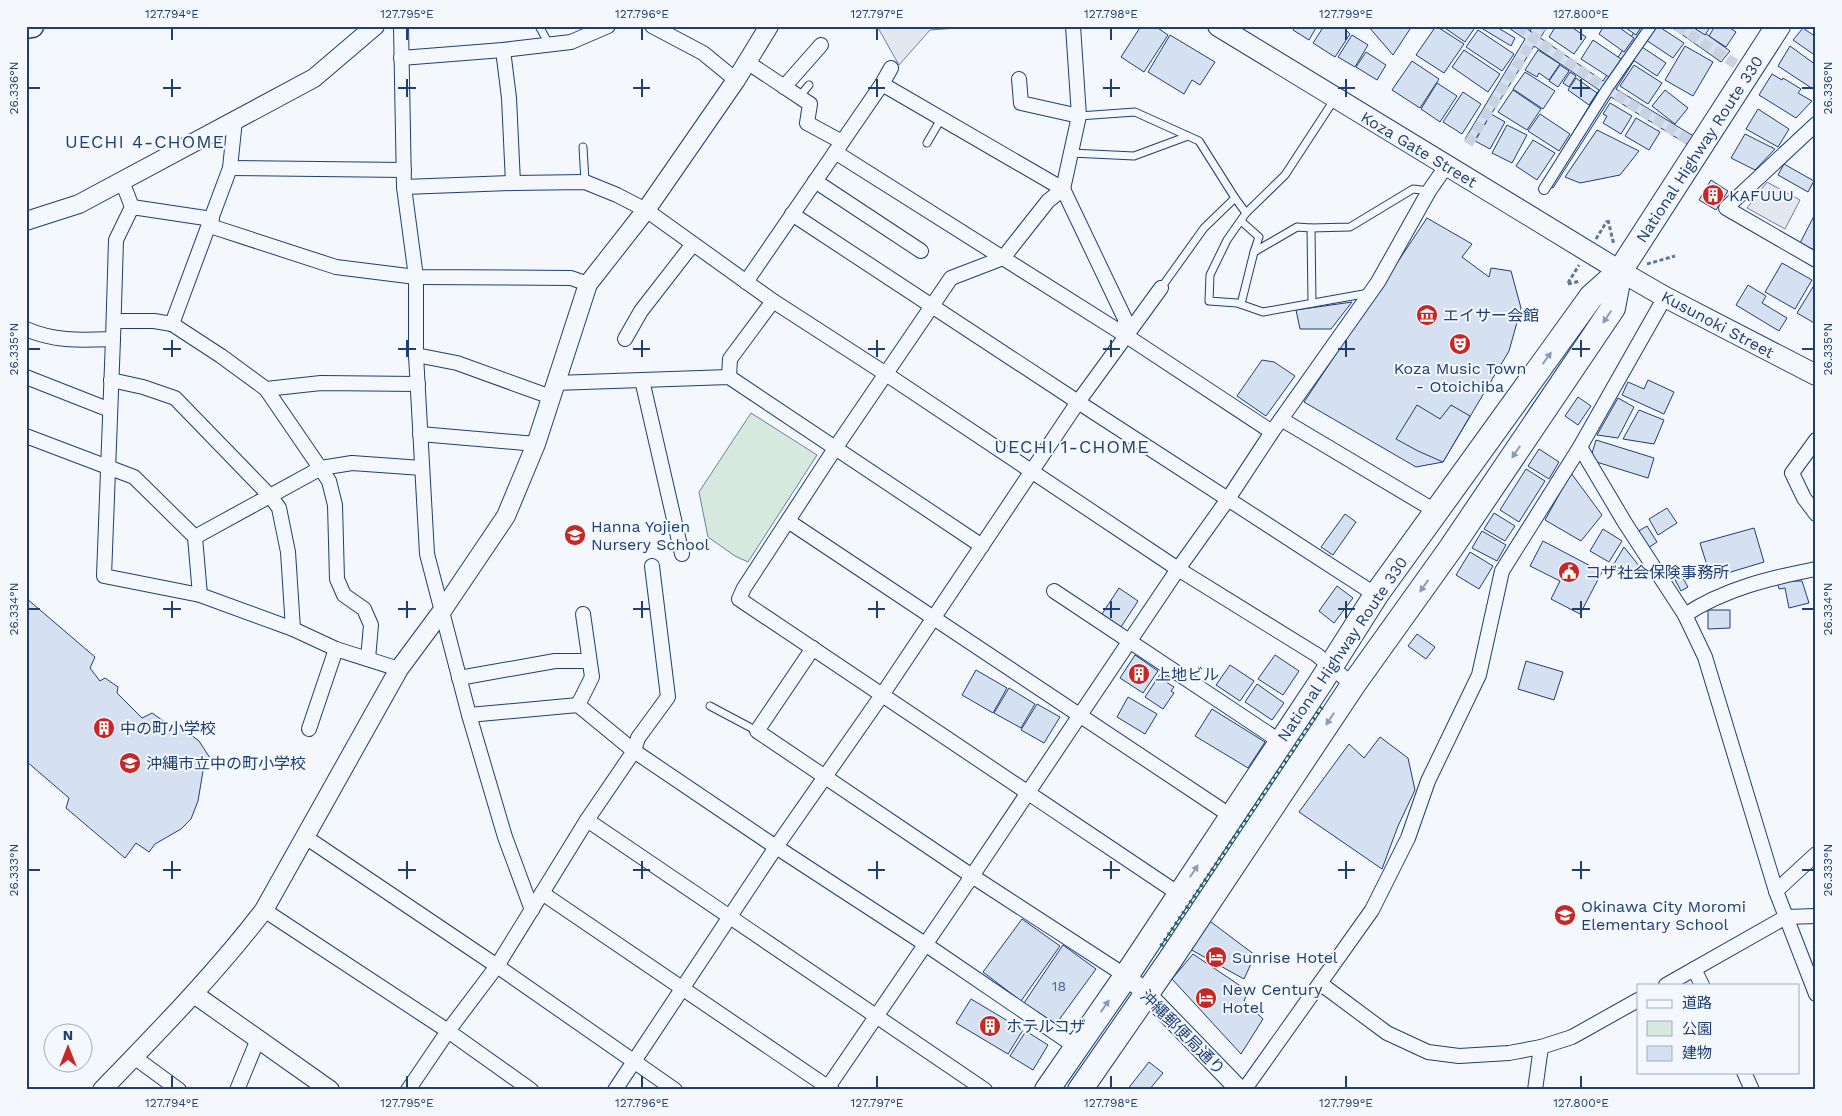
<svg xmlns="http://www.w3.org/2000/svg" width="1842" height="1116" font-family="'Work Sans','Noto Sans JP',sans-serif">
<style>
.green{fill:#d7e8df;stroke:#687fa3}
.parking{fill:#e3e8f0;stroke:#687fa3}
.building{fill:#d5e0f0;stroke:#1d3f73}
.lines{fill:none;stroke-linecap:round;stroke-linejoin:round}
.pedestrian-tunnel{stroke:#c9d2e0;stroke-width:10;stroke-dasharray:10 5;stroke-linecap:butt}
.service-casing{stroke:#1d3f73;stroke-width:9}
.pedestrian-casing{stroke:#1d3f73;stroke-width:12}
.minor-casing{stroke:#1d3f73;stroke-width:16}
.tertiary-casing{stroke:#1d3f73;stroke-width:20}
.secondary-casing{stroke:#1d3f73;stroke-width:22}
.primary-casing{stroke:#1d3f73;stroke-width:25}
.trunk-casing{stroke:#1d3f73;stroke-width:26}
.path{stroke:#5e769c;stroke-width:3;stroke-dasharray:4 2.5;stroke-linecap:butt}
.service{stroke:#f4f7fb;stroke-width:7}
.pedestrian{stroke:#f4f7fb;stroke-width:10}
.minor{stroke:#f4f7fb;stroke-width:14}
.tertiary{stroke:#f4f7fb;stroke-width:18}
.secondary{stroke:#f4f7fb;stroke-width:20}
.primary{stroke:#f4f7fb;stroke-width:22}
.trunk{stroke:#f4f7fb;stroke-width:24}
.hedge{stroke:#2c6c60;stroke-width:4;stroke-dasharray:2.5 4;stroke-linecap:butt}
.oneway{fill:#889bb7}
.ticks{fill:none;stroke:#1d3f73;stroke-width:2}
.labels{text-anchor:middle;stroke-width:4;stroke-linejoin:round;paint-order:stroke}
.number-label{font-size:14px;fill:#4b6792}
.street-label{font-size:16px;fill:#1d3f73;stroke:#f4f7fb}
.poi-label{font-size:16px;fill:#1d3f73;stroke:#f4f7fb;text-anchor:start}
.neighbourhood-label{font-size:18px;letter-spacing:1px;fill:#1d3f73;stroke:#f4f7fb}
.neatline{fill:none;stroke:#1d3f73;stroke-width:2}
.ticks-label{font-size:12px;text-anchor:middle;fill:#1d3f73}
</style>
<rect width="100%" height="100%" fill="#f4f7fb"/>
<path class="green" d="M751,413l66,42 -69,107 -13,-6 -27,-19 -9,-45z"/>
<g class="parking">
<path d="M877,26h107l-54,4 -31,35z"/>
<path d="M1767,182l33,18 -15,29 -38,-21z"/>
</g>
<g class="building">
<path d="M1141,26h14l13,9 -24,37 -23,-15z"/>
<path d="M1296,26h21l-8,14 -16,-10z"/>
<path d="M1324,26h18l8,8 -15,23 -22,-14z"/>
<path d="M1368,26h44l-19,29z"/>
<path d="M1436,26l28,18 -20,29 -28,-18z"/>
<path d="M1442,26h28l4,3 -9,13z"/>
<path d="M1478,26h17l20,12 -4,8z"/>
<path d="M1506,26h17l80,55 35,-55h18l-40,63 84,51 -7,8 -82,-51 -58,91 -11,-5 57,-93 -65,-44 -61,97 -8,-4 60,-100z"/>
<path d="M1533,26h15l-8,12 -10,-7z"/>
<path d="M1556,26h14l16,11 -12,17 -25,-17z"/>
<path d="M1604,26h13l17,12 -10,14 -25,-18z"/>
<path d="M1623,26h19l-6,9z"/>
<path d="M1655,26h3l26,17 -11,15 -27,-18z"/>
<path d="M1670,26h25l35,25 -9,11z"/>
<path d="M1695,26h16l-6,9 -11,-7z"/>
<path d="M1715,26h12l9,6 -10,15 -17,-11z"/>
<path d="M1803,28l13,9v19l-23,-16z"/>
<path d="M1478,30l36,24 -12,17 -36,-24z"/>
<path d="M1170,35l45,27 -15,23 -8,-5 -8,14 -36,-22z"/>
<path d="M1352,35l16,10 -13,22 -17,-10z"/>
<path d="M1593,40l28,19 -12,18 -28,-18z"/>
<path d="M1685,46l28,16 -20,34 -28,-16z"/>
<path d="M1790,46l26,19v26l-38,-25z"/>
<path d="M1642,47l24,16 -9,13 -24,-16z"/>
<path d="M1464,50l36,24 -12,18 -36,-25z"/>
<path d="M1538,50l22,14 -11,16 -10,-7 -2,4 -12,-7z"/>
<path d="M1366,52l20,13 -9,15 -21,-13z"/>
<path d="M1412,61l27,18 -19,29 -28,-18z"/>
<path d="M1560,65l9,6 -11,16 -9,-6z"/>
<path d="M1634,65l28,18 -14,21 -28,-18z"/>
<path d="M1525,72l30,19 -12,18 -30,-20z"/>
<path d="M1570,72l6,4 -7,11 -6,-4z"/>
<path d="M1772,74l10,6 1,-2 18,11 -3,4 14,8 -16,17 -37,-23z"/>
<path d="M1576,78l21,15 -8,12 -21,-15z"/>
<path d="M1437,83l20,13 -17,26 -19,-13z"/>
<path d="M1513,90l28,19 -14,21 -29,-18z"/>
<path d="M1665,90l23,18 -13,16 -23,-18z"/>
<path d="M1463,92l18,12 -19,30 -19,-12z"/>
<path d="M1610,103l22,13 -11,18 -18,-11 4,-7 -4,-2z"/>
<path d="M1758,109l31,20 -11,18 -32,-18z"/>
<path d="M1491,114l14,8 -15,27 -15,-8z"/>
<path d="M1540,114l30,20 -11,17 -31,-20z"/>
<path d="M1636,118l24,14 -11,18 -24,-14z"/>
<path d="M1507,125l20,10 -15,28 -20,-10z"/>
<path d="M1597,130l42,21 -19,24 -40,8 -15,-6z"/>
<path d="M1745,134l30,15 -20,21 -24,-12z"/>
<path d="M1533,140l22,13 -18,27 -21,-14z"/>
<path d="M1784,164l30,17 -6,11 -30,-17z"/>
<path d="M1711,180l17,11 -12,19 -17,-10z"/>
<path d="M1815,214l1,1v36l-16,-8z"/>
<path d="M1427,218l45,26 -10,13 27,20 2,-9 20,3 10,37 -12,43 -66,111 -27,5 -112,-65z"/>
<path d="M1782,263l30,17 -17,29 -30,-17z"/>
<path d="M1816,282v42l-19,-11z"/>
<path d="M1748,285l18,11 -4,7 25,15 -8,13 -43,-26z"/>
<path d="M1352,302l-21,27h-31l-4,-19z"/>
<path d="M1262,360l12,2 21,14 -29,40 -29,-20z"/>
<path d="M1648,380l26,12 -10,22 -42,-19 6,-13 16,7z"/>
<path d="M1578,397l13,9 -13,19 -13,-9z"/>
<path d="M1618,398l16,9 -16,31 -21,-3z"/>
<path d="M1417,405l23,14 11,-14 19,11 -27,46 -25,-11 -22,-12z"/>
<path d="M1639,410l25,10 -10,24 -31,-5z"/>
<path d="M1596,440l58,18 -6,20 -58,-18z"/>
<path d="M1539,449l20,13 -10,17 -21,-13z"/>
<path d="M1526,469l19,12 -26,41 -19,-12z"/>
<path d="M1571,473l31,42 -21,26 -36,-21z"/>
<path d="M1667,508l10,15 -19,12 -9,-16z"/>
<path d="M1494,513l21,13 -10,15 -21,-12z"/>
<path d="M1345,514l11,8 -23,33 -12,-8z"/>
<path d="M1647,526l10,16 -9,6 -11,-16z"/>
<path d="M1754,528l10,34 -53,16 -11,-35z"/>
<path d="M1603,529l19,12 -13,21 -19,-11z"/>
<path d="M1482,531l24,14 -9,16 -25,-13z"/>
<path d="M1543,541l59,31 -22,42 -29,-15 9,-18 -30,-15z"/>
<path d="M1624,547l16,20 -8,12 -20,-12z"/>
<path d="M1470,552l23,14 -14,23 -23,-14z"/>
<path d="M1677,568l11,19 -7,4 -10,-19z"/>
<path d="M1777,581h25l7,22 -20,5 -4,-20 -6,1z"/>
<path d="M1337,586l16,12 -19,25 -15,-12z"/>
<path d="M1119,588l19,13 -17,26 -19,-13z"/>
<path d="M26,598l69,59 -5,11 10,13 5,-3 13,9 -1,6 25,25 10,-5 20,14 3,-6 8,8 16,12 11,17 -6,7 -6,36 -7,18 -10,10 -26,15 -6,8 -13,-9 -11,15 -59,-50 3,-10 -43,-37z"/>
<path d="M1708,610h22v18l-22,1z"/>
<path d="M1417,634l18,13 -9,12 -18,-13z"/>
<path d="M1135,655l23,16 -15,22 -23,-15z"/>
<path d="M1275,655l24,16 -16,24 -25,-16z"/>
<path d="M1526,661l37,11 -9,28 -36,-11z"/>
<path d="M1230,665l24,16 -14,20 -24,-16z"/>
<path d="M976,670l31,18 -14,25 -31,-18z"/>
<path d="M1161,673l7,5 -2,4 8,5 -3,4 3,2 -11,16 -18,-12z"/>
<path d="M1257,684l27,19 -12,17 -27,-18z"/>
<path d="M1009,688l26,16 -14,24 -27,-15z"/>
<path d="M1128,697l29,17 -12,20 -28,-17z"/>
<path d="M1037,704l23,13 -16,26 -23,-13z"/>
<path d="M1212,709l53,33 -17,26 -53,-32z"/>
<path d="M1380,737l28,21 7,32 -17,36 -16,43 -83,-57 50,-68 15,14z"/>
<path d="M1022,919l38,27 -39,55 -38,-29z"/>
<path d="M1207,919l48,36 -11,24 -56,-31z"/>
<path d="M1063,945l33,24 -40,55 -32,-21z"/>
<path d="M1193,954l55,37 -4,10 19,18 -22,35 -69,-75z"/>
<path d="M971,999l52,31 -15,24 -52,-31z"/>
<path d="M1026,1031l22,14 -15,25 -23,-14z"/>
<path d="M1149,1062l14,11 -14,17h-22z"/>
</g>
<g class="lines">
<g class="pedestrian-tunnel">
<path d="M1518,26l89,63 92,58"/>
<path d="M1677,26l71,46"/>
<path d="M1468,144l74,-118"/>
</g>
<g class="service-casing">
<g id="service">
<path d="M539,26l10,18"/>
<path d="M799,97l10,-12"/>
<path d="M1079,116l56,-4 64,29 36,57 -31,30 -43,60"/>
<path d="M927,143l14,-24"/>
<path d="M583,147l2,35"/>
<path d="M1071,153l63,3 54,-20"/>
<path d="M1235,198l11,15 -19,27 -17,35 -1,26 28,2 26,9 106,-19"/>
<path d="M1246,213l39,-38 49,-75"/>
<path d="M1241,221l18,16 -5,15"/>
<path d="M1311,228l39,-1 63,-38 16,2"/>
<path d="M1241,304l13,-52 43,-25 14,1 1,75"/>
<path d="M710,706l47,25"/>
</g>
</g>
<g class="pedestrian-casing">
<path id="pedestrian" d="M1544,189l63,-100 44,-63"/>
</g>
<g class="minor-casing">
<g id="minor">
<path d="M401,26l3,161 12,90v78l11,199 42,161 36,122 27,73"/>
<path d="M652,26l51,27 33,27"/>
<path d="M1073,26l6,90 -16,73 -15,12 -45,57 -52,20 -115,169 -92,141 -5,11 440,295"/>
<path d="M503,50l6,48 4,85"/>
<path d="M401,58l102,-8 68,-8 37,-16"/>
<path d="M747,62l63,42 -3,19 35,19"/>
<path d="M1019,79l2,24 58,13"/>
<path d="M882,84l181,105 62,130v16"/>
<path d="M784,87l37,-42"/>
<path d="M1816,124l-90,84 90,52"/>
<path d="M835,152l290,183 147,97"/>
<path d="M230,168l174,2"/>
<path d="M122,181l10,26 -16,33 -3,99 -9,237 96,19 93,34 43,20 63,20"/>
<path d="M815,181l106,70"/>
<path d="M404,187l109,-4 72,-1 32,13 29,15 127,91 113,73 292,195 139,86 36,30"/>
<path d="M132,207l80,12"/>
<path d="M792,214l286,188 298,193"/>
<path d="M210,226l126,41 80,10 155,1 17,6"/>
<path d="M746,282l136,-198 9,-16"/>
<path d="M114,321h40l18,3 58,-156 5,-48"/>
<path d="M172,324l49,32 45,33 63,92 6,24 2,74 7,16 20,14 7,16 -3,34"/>
<path d="M26,329c29,13 57,11 87,10"/>
<path d="M625,339l16,-28 52,-67"/>
<path d="M416,355l41,8 94,34"/>
<path d="M26,377l84,33"/>
<path d="M729,377l1,-18 43,-58"/>
<path d="M111,380l32,7 32,11 96,99 8,11 9,44 5,77"/>
<path d="M642,380l40,174"/>
<path d="M555,383l174,-6 253,169"/>
<path d="M266,389l55,-6 97,1"/>
<path d="M1281,419l156,93"/>
<path d="M420,434l116,10"/>
<path d="M26,436l108,41 61,60 5,58"/>
<path d="M1816,440l-24,33 12,25 12,16"/>
<path d="M1580,447l45,76 60,92 20,42 71,234 40,103"/>
<path d="M788,521l443,295"/>
<path d="M195,537l126,-69 31,-5 70,5"/>
<path d="M1054,591l227,151"/>
<path d="M1685,615c39,-26 85,-37 131,-46"/>
<path d="M813,648l-56,83 215,145 154,100"/>
<path d="M459,678l96,-17h34"/>
<path d="M578,705l14,-28 -9,-63"/>
<path d="M469,715l109,-10 56,46 133,90 158,103 151,103"/>
<path d="M309,729l27,-80"/>
<path d="M587,820l398,270"/>
<path d="M304,836l193,130 178,124"/>
<path d="M1776,891l40,-37"/>
<path d="M542,893l290,197"/>
<path d="M264,910l184,121 83,59"/>
<path d="M1694,969l8,16"/>
<path d="M1321,984l66,49 41,19 31,4 50,-3 32,-6 31,-10 66,-37"/>
<path d="M1666,985l120,-68 30,-1"/>
<path d="M134,1057l45,33"/>
<path d="M1744,1072l8,18"/>
<path d="M237,1090l21,-51"/>
<path d="M408,1090l40,-59 49,-65 90,-146 47,-69 4,-13 30,-41 -16,-131"/>
<path d="M615,1090l161,-243 106,-152 196,-293 83,-114"/>
<path d="M826,1090l146,-214 206,-307 50,-70 44,-67 106,-150 51,-91 18,-26"/>
<path d="M1244,1090l128,-180 36,-72 20,-57 51,-106 23,-104 78,-124 85,-150"/>
<path d="M1535,1090l6,-43"/>
</g>
</g>
<g class="tertiary-casing">
<g id="tertiary">
<path d="M26,221l53,-17 235,-126 61,-52"/>
<path d="M1126,976l20,17 94,97"/>
<path d="M194,994l136,96"/>
<path d="M102,1090c56,-58 113,-116 162,-180l135,-241 43,-58 64,-95 30,-72 52,-160 58,-74 90,-130 33,-54"/>
</g>
</g>
<g class="secondary-casing">
<path id="secondary" d="M1218,26l402,245 45,26 151,78"/>
</g>
<g class="primary-casing">
<path id="primary" d="M26,27l6,-1"/>
</g>
<g class="trunk-casing">
<g id="trunk">
<path d="M1047,1090l79,-114 195,-294 55,-87 215,-298 29,-26 158,-245"/>
<path d="M1080,1090l90,-130 183,-275 98,-137 162,-240 7,-37"/>
</g>
</g>
<g class="path">
<path d="M1608,220l6,25"/>
<path d="M1596,239l11,-18"/>
<path d="M1647,264l28,-8"/>
<path d="M1568,283l11,-18"/>
<path d="M1568,284l12,-3"/>
</g>
<use href="#service" class="service"/>
<use href="#pedestrian" class="pedestrian"/>
<use href="#minor" class="minor"/>
<use href="#tertiary" class="tertiary"/>
<use href="#secondary" class="secondary"/>
<use href="#primary" class="primary"/>
<use href="#trunk" class="trunk"/>
<path class="hedge" d="M1161,946l161,-239"/>
</g>
<defs><path id="oneway-solid" d="M-6-.8H1V-3.2L6.5 0L1 3.2V.8H-6Z" transform="scale(1.25)"/></defs>
<g class="oneway">
<use href="#oneway-solid" transform="translate(1607 317) rotate(124)"/>
<use href="#oneway-solid" transform="translate(1547 358) rotate(-54)"/>
<use href="#oneway-solid" transform="translate(1516 452) rotate(124)"/>
<use href="#oneway-solid" transform="translate(1424 586) rotate(125)"/>
<use href="#oneway-solid" transform="translate(1330 719) rotate(124)"/>
<use href="#oneway-solid" transform="translate(1194 871) rotate(-56)"/>
<use href="#oneway-solid" transform="translate(1105 1006) rotate(-55)"/>
</g>
<path class="ticks" d="M172,28v12M407,28v12M642,28v12M877,28v12M1111,28v12M1346,28v12M1581,28v12M172,79v18M407,79v18M642,79v18M877,79v18M1111,79v18M1346,79v18M1581,79v18M28,88h12M163,88h18M398,88h18M633,88h17M868,88h17M1103,88h17M1338,88h17M1572,88h18M1802,88h12M172,340v17M407,340v17M642,340v17M877,340v17M1111,340v17M1346,340v17M1581,340v17M28,349h12M163,349h18M398,349h18M633,349h17M868,349h17M1103,349h17M1338,349h17M1572,349h18M1802,349h12M172,601v17M407,601v17M642,601v17M877,601v17M1111,601v17M1346,601v17M1581,601v17M28,609h12M163,609h18M398,609h18M633,609h17M868,609h17M1103,609h17M1338,609h17M1572,609h18M1802,609h12M172,861v18M407,861v18M642,861v18M877,861v18M1111,861v18M1346,861v18M1581,861v18M28,870h12M163,870h18M398,870h18M633,870h17M868,870h17M1103,870h17M1338,870h17M1572,870h18M1802,870h12M172,1076v12M407,1076v12M642,1076v12M877,1076v12M1111,1076v12M1346,1076v12M1581,1076v12"/>
<defs>
<g id="building-disc" transform="scale(1.125)"><circle r="9.5" fill="#c62828" stroke="#f4f7fb"/><path d="M-4-6H4V6H1V3H-1V6H-4ZM-2.5-4.3h1.7v1.8h-1.7ZM.8-4.3h1.7v1.8H.8ZM-2.5-1h1.7V.8h-1.7ZM.8-1h1.7V.8H.8Z" fill="#fff"/></g>
<g id="museum-disc" transform="scale(1.125)"><circle r="9.5" fill="#c62828" stroke="#f4f7fb"/><path d="M0-6L6-3V-2H-6V-3ZM-5-1h2V3h-2ZM-1-1h2V3h-2ZM3-1h2V3H3ZM-6 4H6V6H-6Z" fill="#fff"/></g>
<g id="theatre-disc" transform="scale(1.125)"><circle r="9.5" fill="#c62828" stroke="#f4f7fb"/><path d="M-5-5.5Q0-4 5-5.5V0Q5 5 0 6Q-5 5-5 0ZM-3.3-2.5H-1v1.5H-3.3ZM1-2.5H3.3v1.5H1ZM-2.8 1Q0 5.5 2.8 1Z" fill="#fff"/></g>
<g id="school-disc" transform="scale(1.125)"><circle r="9.5" fill="#c62828" stroke="#f4f7fb"/><path d="M0-5L7-2L0 1L-7-2ZM-4 1L0 2.5L4 1V4Q0 6-4 4Z" fill="#fff"/></g>
<g id="civic-disc" transform="scale(1.125)"><circle r="9.5" fill="#c62828" stroke="#f4f7fb"/><path d="M-.6-6.5H3V-4.5H.6V-3L4-1V1h2V6H-6V1h2V-1L-.6-3ZM-1.2 2.5V6h2.4V2.5Z" fill="#fff"/></g>
<g id="hotel-disc" transform="scale(1.125)"><circle r="9.5" fill="#c62828" stroke="#f4f7fb"/><path d="M-6-4.5h1.5V1H6V5H4.5V3h-9V5H-6ZM-4 0a1.8 1.8 0 1 1 3.6 0ZM.5 0V-2.5h3Q6-2.5 6 0Z" fill="#fff"/></g>
</defs>
<g fill-rule="evenodd">
<use href="#building-disc" x="1713" y="195"/>
<use href="#museum-disc" x="1427" y="315"/>
<use href="#theatre-disc" x="1460" y="344"/>
<use href="#school-disc" x="575" y="535"/>
<use href="#civic-disc" x="1569" y="572"/>
<use href="#building-disc" x="1139" y="674"/>
<use href="#building-disc" x="104" y="728"/>
<use href="#school-disc" x="130" y="763"/>
<use href="#school-disc" x="1565" y="915"/>
<use href="#hotel-disc" x="1216" y="957"/>
<use href="#hotel-disc" x="1206" y="998"/>
<use href="#building-disc" x="990" y="1026"/>
</g>
<g class="labels">
<g class="number-label">
<text x="1059" y="991">18</text>
</g>
<g class="street-label">
<text transform="translate(1419 149) rotate(31)" y="6">Koza Gate Street</text>
<text transform="translate(1699 149) rotate(-57)" y="6">National Highway Route 330</text>
<text transform="translate(1718 324) rotate(28)" y="6">Kusunoki Street</text>
<text transform="translate(1342 649) rotate(-56)" y="6">National Highway Route 330</text>
<text transform="translate(1183 1032) rotate(45)" y="6">沖縄郵便局通り</text>
</g>
<g class="poi-label">
<text x="1729" y="201">KAFUUU</text>
<text x="1443" y="321">エイサー会館</text>
<text x="1460" y="374" text-anchor="middle">Koza Music Town<tspan x="1460" dy="18">- Otoichiba</tspan></text>
<text x="591" y="532">Hanna Yojien<tspan x="591" dy="18">Nursery School</tspan></text>
<text x="1585" y="578">コザ社会保険事務所</text>
<text x="1155" y="680">上地ビル</text>
<text x="120" y="734">中の町小学校</text>
<text x="146" y="769">沖縄市立中の町小学校</text>
<text x="1581" y="912">Okinawa City Moromi<tspan x="1581" dy="18">Elementary School</tspan></text>
<text x="1232" y="963">Sunrise Hotel</text>
<text x="1222" y="995">New Century<tspan x="1222" dy="18">Hotel</tspan></text>
<text x="1006" y="1032">ホテルコザ</text>
</g>
<g class="neighbourhood-label">
<text x="145" y="148">UECHI 4-CHOME</text>
<text x="1072" y="453">UECHI 1-CHOME</text>
</g>
</g>
<rect width="1842" height="1116" fill="none" stroke="#f4f7fb" stroke-width="55"/>
<rect x="1637" y="984" width="162" height="90" fill="#f4f7fb" stroke="#9eadc5"/>
<rect x="1647" y="1000" width="25" height="8" fill="#f4f7fb" stroke="#9eadc5"/>
<text x="1682" y="1008" font-size="15" fill="#1d3f73">道路</text>
<rect x="1647" y="1021" width="25" height="15" fill="#d7e8df" stroke="#9eadc5"/>
<text x="1682" y="1034" font-size="15" fill="#1d3f73">公園</text>
<rect x="1647" y="1046" width="25" height="15" fill="#d5e0f0" stroke="#9eadc5"/>
<text x="1682" y="1058" font-size="15" fill="#1d3f73">建物</text>
<g transform="translate(68 1048)"><circle r="24" fill="#f4f7fb" stroke="#9eadc5"/>
<path d="M0-4L9 19L0 12L-9 19Z" fill="#c62828"/>
<text y="-8" font-size="14" font-weight="bold" text-anchor="middle" fill="#1d3f73">N</text>
</g>
<rect x="28" y="28" width="1786" height="1060" class="neatline"/>
<g class="ticks-label">
<text x="172" y="18">127.794°E</text>
<text x="407" y="18">127.795°E</text>
<text x="642" y="18">127.796°E</text>
<text x="877" y="18">127.797°E</text>
<text x="1111" y="18">127.798°E</text>
<text x="1346" y="18">127.799°E</text>
<text x="1581" y="18">127.800°E</text>
<text transform="translate(14 88) rotate(-90)" y="4">26.336°N</text>
<text transform="translate(1828 88) rotate(-90)" y="4">26.336°N</text>
<text transform="translate(14 349) rotate(-90)" y="4">26.335°N</text>
<text transform="translate(1828 349) rotate(-90)" y="4">26.335°N</text>
<text transform="translate(14 609) rotate(-90)" y="4">26.334°N</text>
<text transform="translate(1828 609) rotate(-90)" y="4">26.334°N</text>
<text transform="translate(14 870) rotate(-90)" y="4">26.333°N</text>
<text transform="translate(1828 870) rotate(-90)" y="4">26.333°N</text>
<text x="172" y="1107">127.794°E</text>
<text x="407" y="1107">127.795°E</text>
<text x="642" y="1107">127.796°E</text>
<text x="877" y="1107">127.797°E</text>
<text x="1111" y="1107">127.798°E</text>
<text x="1346" y="1107">127.799°E</text>
<text x="1581" y="1107">127.800°E</text>
</g>
</svg>
